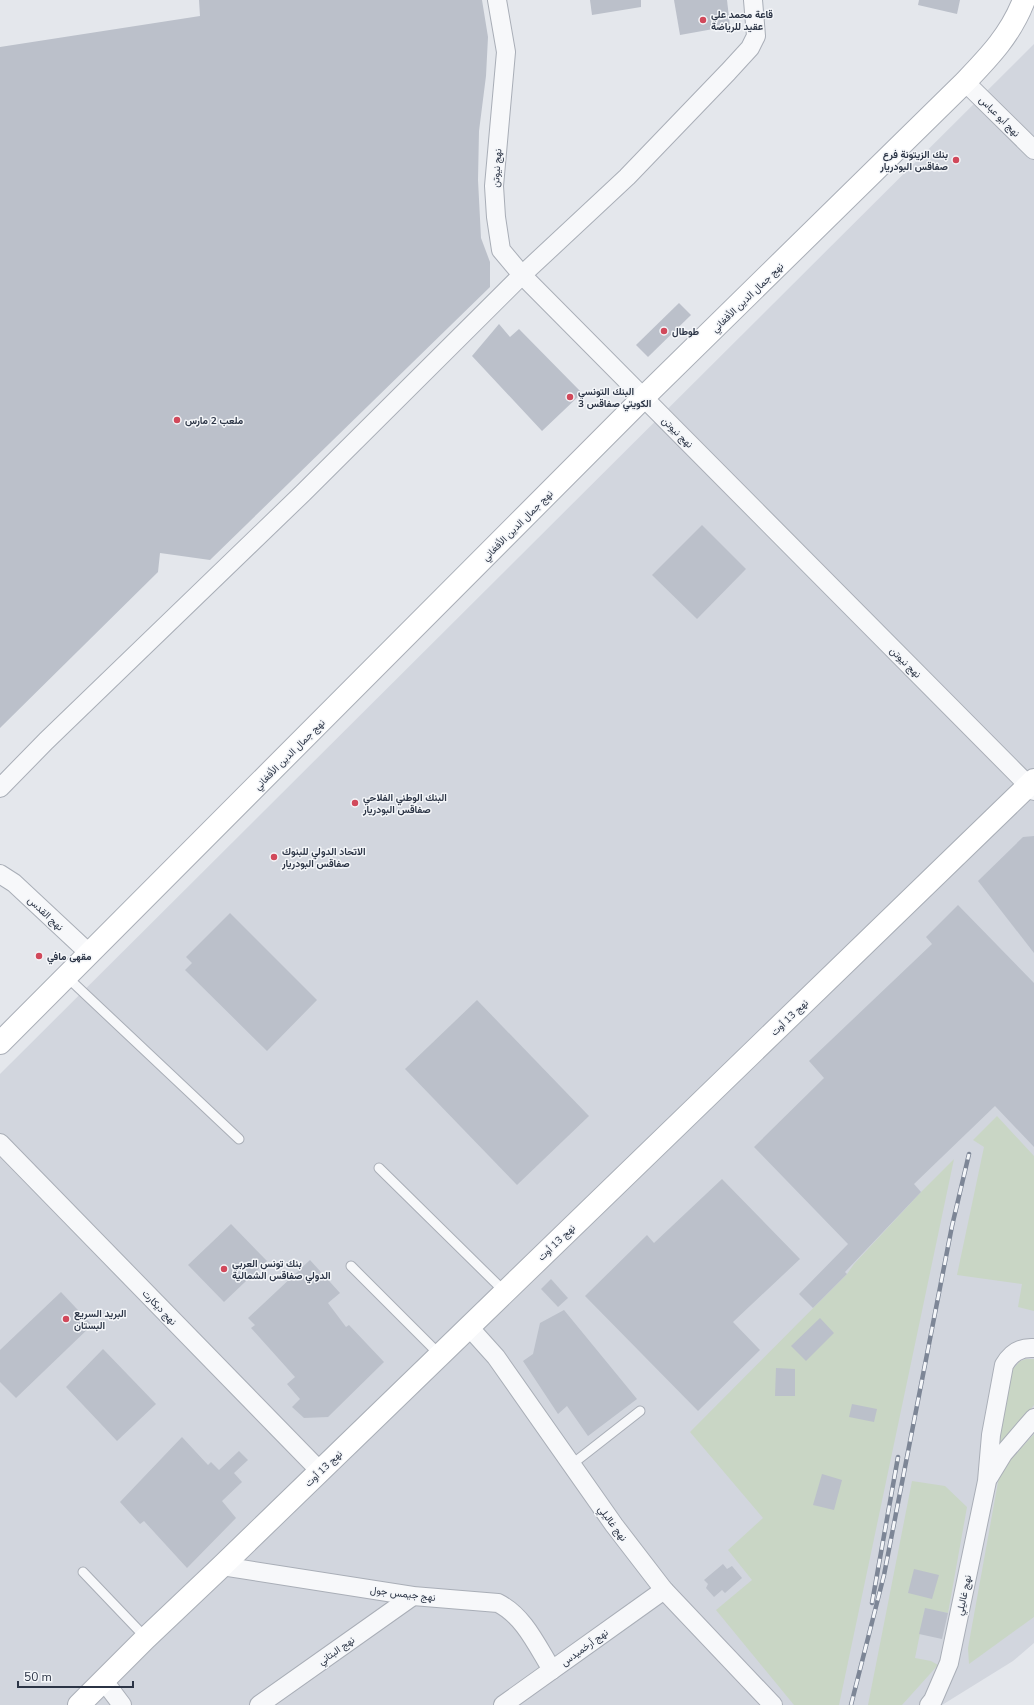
<svg xmlns="http://www.w3.org/2000/svg" width="1034" height="1705" font-family="'Nunito Sans',Vazirmatn,sans-serif">
<style>
.built{fill:#d2d6de}
.green{fill:#c9d6c5}
.building{fill:#bbc0ca}
.lines{fill:none;stroke-linecap:round;stroke-linejoin:round}
.lane-casing{stroke:#a9aeb7;stroke-width:11}
.street-casing{stroke:#a9aeb7;stroke-width:20}
.secondary-casing{stroke:#a9aeb7;stroke-width:24}
.lane{stroke:#f7f8fa;stroke-width:9}
.street{stroke:#f7f8fa;stroke-width:18}
.secondary{stroke:#fff;stroke-width:22}
.rail-casing{stroke:#7d8696;stroke-width:4.5}
.rail{stroke:#f4f6f9;stroke-width:3;stroke-dasharray:9;stroke-linecap:butt}
.poi-dot{fill:#d1495b;stroke:#f4f6f9;stroke-width:1.5}
.labels{text-anchor:middle;stroke-width:3;stroke-linejoin:round;paint-order:stroke}
.poi-label{font-size:10px;font-weight:bold;fill:#2b3445;stroke:#f4f6f9;text-anchor:start}
.street-label{font-size:10px;fill:#2b3445;stroke:#f4f6f9}
</style>
<rect width="100%" height="100%" fill="#e4e7ec"/>
<path class="built" d="M1034,44v1599l-21,18 -71,44h-942v-631z"/>
<g class="green">
<path d="M997,1116l37,40v155l-16,-4 4,-23 -65,-9 27,-128 -11,-7z"/>
<path d="M954,1159l-115,546h-45l-78,-95 36,-30 -24,-30 35,-32 -73,-86 157,-158 7,-10 67,-72z"/>
<path d="M1026,1359h8v46l-29,37 -6,2 -1,-2 14,-72 8,-9z"/>
<path d="M1034,1434v183l-65,47 -1,-16 30,-166 6,-15z"/>
<path d="M912,1481l33,5 22,21 -19,106 -23,-4 -10,49 16,3 7,4 -36,40h-34z"/>
</g>
<g class="building">
<path d="M199,0h283l6,37 -2,39 -7,55 -1,49 3,58 9,24v25l-280,273 -50,-7 -2,19 -158,156v-681l200,-31z"/>
<path d="M590,0h51v7l-49,8z"/>
<path d="M674,0h53l3,26 -50,9z"/>
<path d="M919,0h41l-3,14 -39,-9z"/>
<path d="M679,303l12,12 -43,42 -12,-12z"/>
<path d="M499,324l11,13 9,-8 63,64 -40,38 -70,-75z"/>
<path d="M702,525l44,44 -49,50 -45,-44z"/>
<path d="M1034,836v117l-56,-72 45,-44z"/>
<path d="M958,905l76,78v164l-39,-41 -81,78 7,8 -76,80 2,2 -34,34 -14,-14 49,-50 -94,-97 70,-69 -15,-17 123,-117 -6,-7z"/>
<path d="M230,913l87,87 -50,51 -82,-81 7,-7 -6,-6z"/>
<path d="M477,1000l112,116 -72,69 -112,-116z"/>
<path d="M722,1179l78,80 -67,63 27,28 -62,61 -113,-115 62,-61 7,8z"/>
<path d="M231,1224l36,37 -43,41 -36,-37z"/>
<path d="M310,1260l30,33 -12,10 18,24 3,-2 35,37 -56,55 -24,1 -12,-11 8,-8 -13,-15 8,-7 -44,-49 4,-3 -7,-7z"/>
<path d="M551,1279l17,19 -10,9 -17,-18z"/>
<path d="M61,1292l31,33 -76,73 -16,-16v-32z"/>
<path d="M564,1310l73,89 -49,37 -21,-30 -9,8 -35,-53 10,-7 7,-31z"/>
<path d="M820,1318l14,15 -28,28 -15,-15z"/>
<path d="M103,1349l53,55 -39,37 -51,-54z"/>
<path d="M776,1368l19,1v27h-20z"/>
<path d="M852,1404l25,5 -3,13 -25,-5z"/>
<path d="M182,1437l26,28 3,-3 8,8 20,-19 9,9 -14,13 8,9 -20,19 14,17 -49,50 -43,-47 -4,3 -20,-22z"/>
<path d="M822,1474l20,6 -8,30 -21,-5z"/>
<path d="M723,1564l4,5 5,-3 10,12 -17,15 -3,-3 -8,7 -8,-9 2,-4 -4,-4z"/>
<path d="M914,1569l25,6 -7,24 -24,-6z"/>
<path d="M925,1608l23,5 -6,26 -23,-5z"/>
</g>
<g class="lines">
<g class="lane-casing">
<g id="lane">
<path d="M67,977l172,162"/>
<path d="M379,1168l126,124"/>
<path d="M351,1266l89,89"/>
<path d="M571,1465l69,-54"/>
<path d="M83,1572l63,66"/>
</g>
</g>
<g class="street-casing">
<g id="street">
<path d="M497,0l9,52 -12,134 2,31 5,33 21,25 512,516"/>
<path d="M965,82l69,68"/>
<path d="M0,788l46,-47 257,-248 219,-218 105,-98 101,-105 22,-24 6,-12 -3,-36"/>
<path d="M0,874l14,9 76,71"/>
<path d="M0,1143l320,328"/>
<path d="M469,1327l27,30 118,168 50,65 109,115"/>
<path d="M989,1477l14,-23 31,-36"/>
<path d="M222,1566l191,30 85,7c26,13 39,43 54,67"/>
<path d="M104,1681l18,24"/>
<path d="M259,1705l154,-109"/>
<path d="M503,1705l161,-115"/>
<path d="M929,1705l4,-5 16,-37 38,-182 4,-46 13,-70c7,-12 16,-18 30,-17"/>
</g>
</g>
<g class="secondary-casing">
<g id="secondary">
<path d="M0,1043l644,-646 321,-315c25,-26 46,-48 59,-82"/>
<path d="M79,1705l67,-67 76,-72 812,-786"/>
</g>
</g>
<use href="#lane" class="lane"/>
<use href="#street" class="street"/>
<use href="#secondary" class="secondary"/>
<g class="rail-casing">
<g id="rail">
<path d="M872,1603l26,-146"/>
<path d="M851,1705l33,-130 68,-349 17,-72"/>
</g>
</g>
<use href="#rail" class="rail"/>
</g>
<g class="poi-dot">
<circle cx="703" cy="20" r="4"/>
<circle cx="956" cy="160" r="4"/>
<circle cx="664" cy="331" r="4"/>
<circle cx="570" cy="397" r="4"/>
<circle cx="177" cy="420" r="4"/>
<circle cx="355" cy="803" r="4"/>
<circle cx="274" cy="857" r="4"/>
<circle cx="39" cy="956" r="4"/>
<circle cx="224" cy="1269" r="4"/>
<circle cx="66" cy="1319" r="4"/>
</g>
<g class="labels">
<g class="poi-label">
<text x="711" y="18">قاعة محمد علي<tspan x="711" dy="12">عقيد للرياضة</tspan></text>
<text x="948" y="158" text-anchor="end">بنك الزيتونة فرع<tspan x="948" dy="12">صفاقس البودريار</tspan></text>
<text x="672" y="335">طوطال</text>
<text x="578" y="395">البنك التونسي<tspan x="578" dy="12">الكويتي صفاقس 3</tspan></text>
<text x="185" y="424">ملعب 2 مارس</text>
<text x="363" y="801">البنك الوطني الفلاحي<tspan x="363" dy="12">صفاقس البودريار</tspan></text>
<text x="282" y="855">الاتحاد الدولي للبنوك<tspan x="282" dy="12">صفاقس البودريار</tspan></text>
<text x="47" y="960">مقهى مافي</text>
<text x="232" y="1267">بنك تونس العربي<tspan x="232" dy="12">الدولي صفاقس الشمالية</tspan></text>
<text x="74" y="1317">البريد السريع<tspan x="74" dy="12">البستان</tspan></text>
</g>
<g class="street-label">
<text transform="translate(1000 116) rotate(45)" y="4">نهج أبو عباس</text>
<text transform="translate(496 168) rotate(-86)" y="4">نهج نيوتن</text>
<text transform="translate(747 297) rotate(-44)" y="4">نهج جمال الدين الأفغاني</text>
<text transform="translate(678 432) rotate(45)" y="4">نهج نيوتن</text>
<text transform="translate(517 525) rotate(-45)" y="4">نهج جمال الدين الأفغاني</text>
<text transform="translate(906 662) rotate(45)" y="4">نهج نيوتن</text>
<text transform="translate(289 754) rotate(-45)" y="4">نهج جمال الدين الأفغاني</text>
<text transform="translate(46 913) rotate(43)" y="4">نهج القدس</text>
<text transform="translate(789 1017) rotate(-44)" y="4">نهج 13 أوت</text>
<text transform="translate(556 1242) rotate(-44)" y="4">نهج 13 أوت</text>
<text transform="translate(160 1307) rotate(46)" y="4">نهج ديكارت</text>
<text transform="translate(323 1468) rotate(-44)" y="4">نهج 13 أوت</text>
<text transform="translate(613 1523) rotate(53)" y="4">نهج غاليلي</text>
<text transform="translate(403 1593) rotate(7)" y="4">نهج جيمس جول</text>
<text transform="translate(963 1595) rotate(-78)" y="4">نهج غاليلي</text>
<text transform="translate(584 1647) rotate(-36)" y="4">نهج أرخميدس</text>
<text transform="translate(336 1650) rotate(-35)" y="4">نهج البتاني</text>
</g>
</g>
<path d="M18 1681v6h115v-6" fill="none" stroke="#2b3445" stroke-width="2"/>
<text x="24" y="1681" font-size="12" fill="#2b3445" stroke="#f4f6f9" stroke-width="3" paint-order="stroke">50 m</text>
</svg>
